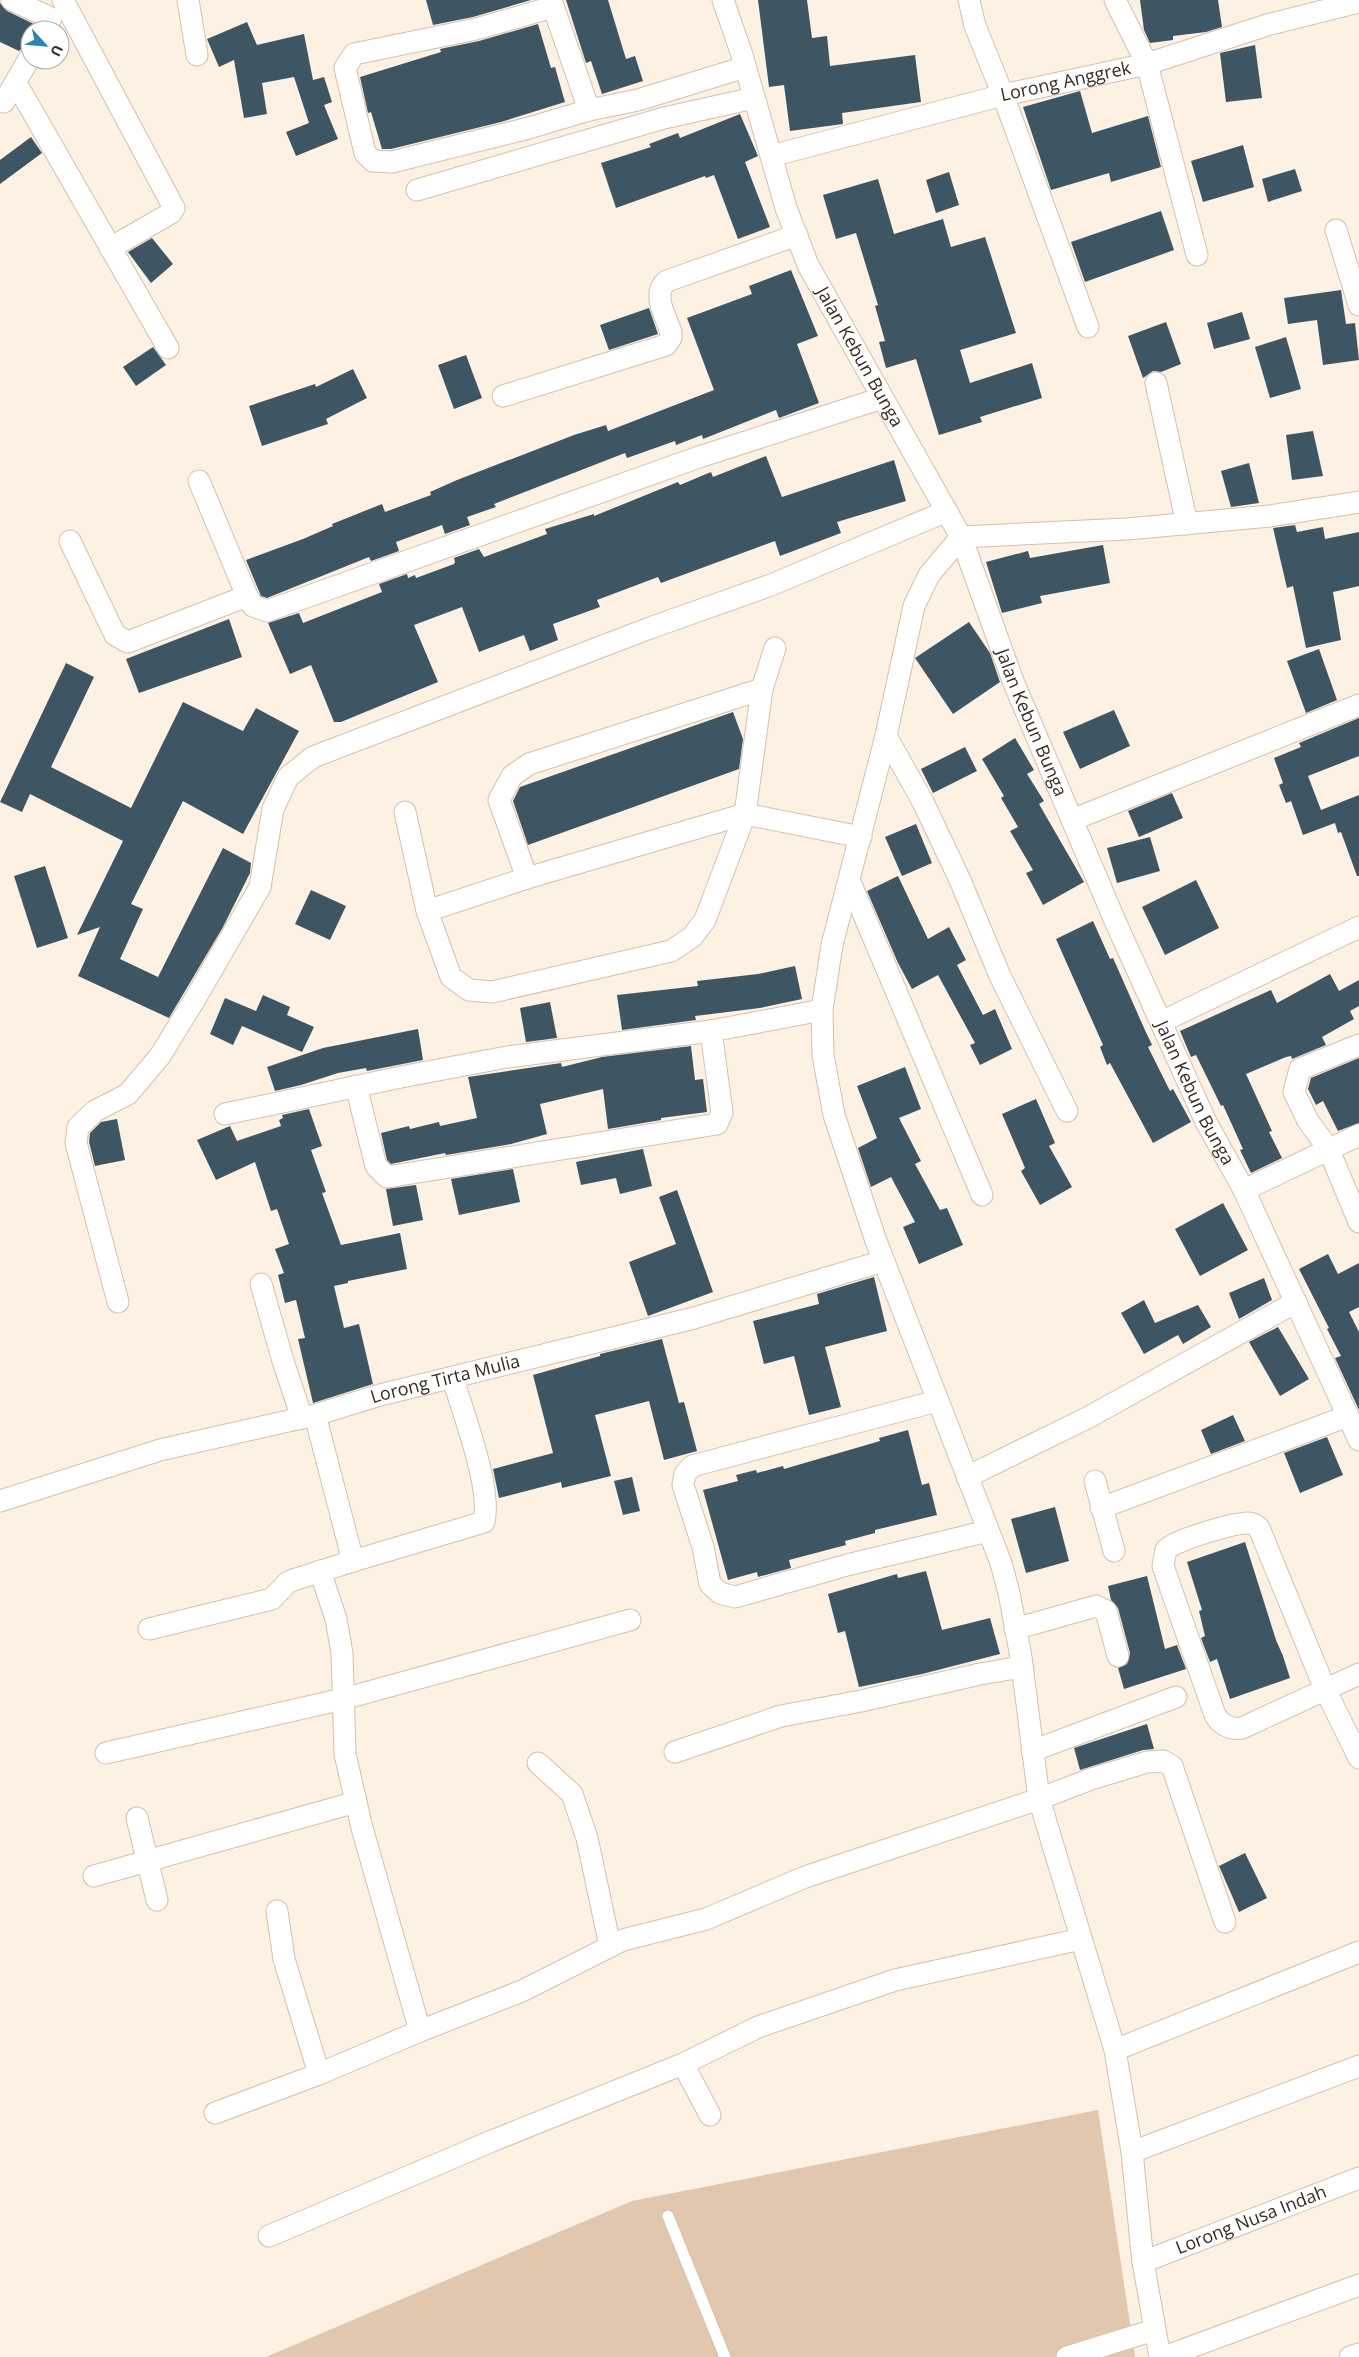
<svg xmlns="http://www.w3.org/2000/svg" width="1359" height="2357" font-family="'Open Sans',sans-serif">
<style>
.green{fill:#e1c7ad}
.building{fill:#3e5664}
.lines{fill:none;stroke-linecap:round;stroke-linejoin:round}
.service-casing{stroke:#d5c0ab;stroke-width:13}
.minor-casing{stroke:#d5c0ab;stroke-width:23}
.service{stroke:#fff;stroke-width:11}
.minor{stroke:#fff;stroke-width:21}
.labels{text-anchor:middle;stroke-width:5;stroke-linejoin:round;paint-order:stroke}
.street-label{font-size:18px;fill:#352d24;stroke:#fff}
</style>
<rect width="100%" height="100%" fill="#fdf1e3"/>
<path class="green" d="M1098,2110l37,247h-869l366,-156z"/>
<g class="building">
<path d="M426,0h105l-58,17 -40,8z"/>
<path d="M566,0h42l18,59 9,-3 8,25 -41,13 -11,-33 -5,2z"/>
<path d="M758,0h49l5,38 15,-2 3,30 85,-11 6,47 -79,11 1,11 -53,7 -6,-46 -15,2z"/>
<path d="M1140,0h78l4,27 -16,5 -33,4v4l-23,3 -6,-13z"/>
<path d="M0,3l7,8 27,13 -10,22 -5,5 -19,-9z"/>
<path d="M247,22l10,23 47,-11 9,46 11,-3 8,25 -8,3 14,34 -42,17 -10,-24 23,-9 -15,-46 -32,6 5,31 -23,4 -10,-58 -15,7 -12,-28z"/>
<path d="M538,24l13,44 4,-1 10,35 -64,20 -110,27h-9l-11,-37 -3,1 -8,-36 81,-25 -1,-3 39,-8z"/>
<path d="M1255,45l7,53 -36,4 -6,-49z"/>
<path d="M1080,91l12,42 56,-17 13,51 -50,15 -2,-9 -58,17 -28,-83z"/>
<path d="M740,114l18,42 -13,6 25,65 -32,12 -24,-64 -8,3 -1,-2 -89,32 -15,-45 50,-16 -2,-3 29,-11 2,5z"/>
<path d="M31,137l11,16 -42,31v-24z"/>
<path d="M1243,145l11,42 -51,15 -12,-41z"/>
<path d="M1295,169l7,22 -34,11 -6,-23z"/>
<path d="M949,172l10,33 -23,8 -10,-33z"/>
<path d="M878,179l16,55 49,-15 8,28 34,-10 31,96 -56,17 10,33 62,-20 10,35 -62,19 2,5 -43,13 -23,-76 -30,9 -7,-26 6,-1 -10,-35 3,-1 -22,-72 -20,6 -13,-44z"/>
<path d="M1161,211l13,39 -89,32 -14,-40z"/>
<path d="M152,238l21,26 -22,19 -23,-31z"/>
<path d="M791,270l27,66 -21,8 22,59 -40,15 -3,-8 -73,29 -1,-4 -26,10 -1,-4 -48,17 -2,-5 -131,51 2,3 -29,10 3,8 -25,9 -3,-9 -46,17 3,9 -28,10 -2,-4 -102,41 -6,-2 -15,-36 57,-21 30,-13 -1,-2 50,-20 3,8 46,-17 -1,-3 27,-12 117,-45 32,-10 2,6 106,-41 -27,-72 65,-24 -3,-8z"/>
<path d="M1341,290l5,34 9,-1 4,37 -36,5 -6,-45 -29,4 -4,-26z"/>
<path d="M649,308l9,26 -49,16 -9,-25z"/>
<path d="M1242,312l8,27 -36,10 -7,-26z"/>
<path d="M1166,322l15,42 -20,8 -8,-1 -10,7 -15,-42z"/>
<path d="M1286,337l15,52 -31,9 -15,-51z"/>
<path d="M153,347l13,18 -30,21 -13,-19z"/>
<path d="M466,355l16,43 -28,11 -16,-44z"/>
<path d="M353,369l14,29 -41,21 2,5 -66,22 -13,-40 66,-22 1,3z"/>
<path d="M1313,431l10,45 -31,4 -6,-45z"/>
<path d="M766,456l16,41 112,-37 12,41 -69,21 4,11 -61,23 -5,-15 -114,42 -3,-6 -61,23 3,7 -47,17 5,16 -28,11 -6,-16 -45,17 -17,-45 -48,18 24,57 -97,40h-7l-23,-57 -21,9 -22,-51 31,-10 4,10 79,-31 -3,-8 28,-10 1,4 7,-3 1,3 38,-14 1,-2 -1,-4 25,-9 5,8 63,-23 -2,-5 49,-15v2l84,-34 2,3 31,-13 2,5z"/>
<path d="M1249,463l10,40 -28,4 -10,-36z"/>
<path d="M1295,525l2,7 26,-5 2,12 34,-7v54l-26,6 8,48 -35,8 -13,-62 -6,2 -14,-60z"/>
<path d="M1103,545l7,38 -70,13 2,7 -40,10 -16,-51 42,-11 2,7z"/>
<path d="M229,619l13,38 -103,36 -13,-34z"/>
<path d="M969,622l21,31 10,29 -47,32 -38,-56z"/>
<path d="M1319,649l18,51 -31,13 -19,-52z"/>
<path d="M66,663l28,14 -43,90 80,41 52,-106 60,29 13,-23 43,23 -56,103 -60,-33 -52,103 12,5 -23,50 38,18 65,-129 28,15 -1,10 -27,54 -54,91 -91,-42 22,-49 -23,8 46,-94 -93,-47 -8,18 -22,-10z"/>
<path d="M1114,710l16,36 -50,23 -17,-37z"/>
<path d="M733,712l10,27 -4,30 -211,76 -15,-44 7,-14z"/>
<path d="M1359,718v38l-51,20 13,34 38,-15v81h-2l-16,-44 -3,1 -3,-10 -32,12 -12,-34 -5,2 -7,-18 4,-2 -9,-25 27,-11 -2,-4z"/>
<path d="M1015,738l19,32 -7,4 17,27 -5,3 45,78 -41,23 -17,-32 7,-3 -23,-39 8,-4 -17,-29 3,-2 -22,-37z"/>
<path d="M965,747l12,24 -44,22 -12,-24z"/>
<path d="M1172,793l11,25 -44,19 -11,-26z"/>
<path d="M916,824l16,39 -30,13 -17,-39z"/>
<path d="M1150,837l10,34 -43,12 -10,-35z"/>
<path d="M45,866l23,72 -31,10 -23,-72z"/>
<path d="M898,876l30,63 21,-12 17,33 -9,5 26,50 12,-6 17,40 -32,16 -10,-20 5,-2 -37,-68 -26,14 -14,-26 -31,-72z"/>
<path d="M1196,880l23,48 -54,27 -23,-48z"/>
<path d="M311,890l35,16 -16,34 -35,-16z"/>
<path d="M1093,921l17,38 3,-1 31,70 8,17 -4,2 22,44 3,-2 18,33 -38,21 -43,-80 -3,2 -7,-18 3,-2 -47,-106z"/>
<path d="M795,966l7,33 -42,9 -65,8 1,4 -74,10 -5,-35 81,-9 -1,-5 61,-7z"/>
<path d="M1330,974l9,17 20,-11v26l-9,5 4,8 -32,18 4,8 -34,14 -1,-3 -5,1 -40,17 26,57 -3,1 13,26 -31,15 -11,-23 3,-1 -20,-44 -2,1 -25,-51 -5,2 -11,-26 91,-41 6,13z"/>
<path d="M263,995l27,12 -3,8 27,12 -12,25 -60,-26 -9,19 -23,-11 15,-36 31,13z"/>
<path d="M550,1002l7,36 -31,4 -6,-34z"/>
<path d="M418,1029l5,31 -56,11 -1,-3 -28,5 -37,12 -26,6 -8,-24 56,-19z"/>
<path d="M691,1046l4,34 8,-1 4,33 -46,6v2l-53,9 -5,-40 -63,15 7,30 -36,10 -65,11 -1,-2 -54,11 -4,-4 -6,-27 28,-7 1,3 29,-7 1,4 37,-8 -9,-41 93,-14 1,4 40,-10z"/>
<path d="M1359,1058v65l-21,8 -15,-30 -7,4 -8,-16 3,-11z"/>
<path d="M905,1067l16,42 -22,9 22,43 -6,3 25,46 7,-2 16,37 -44,19 -16,-37 12,-5 -24,-45 -20,10 -13,-39 19,-10 -20,-52z"/>
<path d="M1036,1099l19,44 -6,3 23,41 -32,18 -19,-34 4,-3 -23,-54z"/>
<path d="M309,1109l13,37 -11,4 15,42 -4,1 19,52 59,-12 7,36 -59,12v2l-14,3 10,42 15,-4 14,60 -60,19 -15,-64 7,-1 -9,-38 -11,3 -7,-28 6,-2 -9,-24 14,-5 -12,-35 -6,2 -16,-49 -39,18 -19,-40 33,-14 7,15 44,-15 -2,-6 4,-2 -1,-3z"/>
<path d="M117,1119l8,41 -30,6 -6,-24 1,-9 11,-11z"/>
<path d="M643,1149l9,37 -32,8 -4,-16 -35,7 -5,-23z"/>
<path d="M513,1169l7,33 -61,13 -8,-36z"/>
<path d="M416,1185l7,35 -30,6 -7,-37z"/>
<path d="M677,1190l36,102 -65,24 -19,-54 47,-18 -17,-47z"/>
<path d="M1223,1203l25,47 -48,26 -25,-47z"/>
<path d="M1328,1254l10,20 21,-11v44l-10,5 10,20v78l-24,-52 6,-2 -14,-27 2,-1 -30,-59z"/>
<path d="M874,1277l13,54 -62,16 16,60 -32,8 -15,-59 -30,8 -11,-43 66,-17 -2,-10z"/>
<path d="M1264,1278l8,22 -33,19 -10,-26z"/>
<path d="M1144,1300l11,23 43,-18 13,22 -28,17 -5,-9 -34,19 -23,-41z"/>
<path d="M1278,1327l31,52 -29,17 -31,-54z"/>
<path d="M662,1339l17,64 5,-1 13,49 -33,9 -15,-59 -54,14 16,61 -49,12 -1,-6 -62,16 -6,-29 60,-16 -20,-78 67,-19v-2z"/>
<path d="M1233,1415l12,26 -34,13 -10,-24z"/>
<path d="M908,1430l14,55 7,-2 8,32 -62,15v3l-30,8 1,4 -57,15 2,8 -33,9 -1,-5 -29,8 -25,-90 35,-9 -2,-6 20,-5 1,3 26,-7 1,3 96,-28 -1,-3z"/>
<path d="M1327,1437l16,38 -43,18 -16,-40z"/>
<path d="M632,1477l8,34 -17,4 -9,-34z"/>
<path d="M1055,1507l14,54 -43,12 -15,-54z"/>
<path d="M1245,1542l31,98 7,16 7,22 -60,21 -13,-40 -7,3 -9,-24 4,-2 -6,-25 3,-1 -15,-48z"/>
<path d="M926,1571l16,59 48,-12 10,36 -78,20 -63,13 -14,-56 -7,2 -10,-39 69,-20 1,4z"/>
<path d="M1147,1576l18,73 12,-4 9,24 -62,20 -6,-21 9,-4 3,-11 -12,-45 -7,-8 -3,-14z"/>
<path d="M1147,1724l7,25 -11,1 -63,20 -6,-22z"/>
<path d="M1245,1853l22,45 -28,14 -20,-46z"/>
</g>
<g class="lines">
<g class="service-casing">
<path id="service" d="M668,2216l57,141"/>
</g>
<g class="minor-casing">
<g id="minor">
<path d="M12,0l39,18"/>
<path d="M63,0l111,208 -3,5 -61,35"/>
<path d="M188,0l9,55"/>
<path d="M551,0l38,110"/>
<path id="s1" d="M723,0l19,55 44,153 22,57 153,272 52,144 102,240 91,201 38,68 115,250"/>
<path d="M969,0l6,26 28,69 85,232"/>
<path d="M1115,0l32,64 50,191"/>
<path d="M553,7l-77,22 -122,25 -9,14 20,85 8,8 19,1 137,-34 60,-18 49,-10 107,-33"/>
<path d="M16,83l152,265"/>
<path d="M4,102l26,-45"/>
<path id="s2" d="M771,156l232,-61 144,-31 120,-39 92,-23"/>
<path d="M417,190l247,-72 90,-20"/>
<path d="M1336,230l23,75"/>
<path d="M1156,383l31,141"/>
<path d="M503,396l163,-51 5,-7v-6c-5,-15 -20,-39 -4,-51l130,-46"/>
<path d="M199,481l48,115 6,10 14,5 432,-154 183,-59"/>
<path d="M70,541l45,94 13,7 119,-46"/>
<path d="M762,689l13,-41"/>
<path d="M886,736l37,66 37,78 40,96 67,135"/>
<path d="M405,812l22,99 24,66 18,13 23,2 179,-41 21,-14 13,-17 40,-106 -218,64 -100,33"/>
<path d="M1072,820l287,-115"/>
<path d="M527,878l-28,-78 13,-24 17,-12 233,-75 -17,125 116,23"/>
<path d="M850,882l132,313"/>
<path d="M1161,1022l198,-95"/>
<path d="M1359,1045l-59,24 -6,23 14,29 20,27 31,74"/>
<path d="M356,1086l20,80 11,11 330,-53 5,-11 -11,-82"/>
<path d="M225,1114l181,-38 101,-19 204,-26 111,-21"/>
<path d="M1244,1190l115,-55"/>
<path d="M261,1284l22,77 19,57"/>
<path d="M118,1302l-42,-159 2,-16 17,-16 33,-17 32,-38 35,-57 65,-112 13,-78 15,-32 25,-20 337,-129 121,-43 176,-74"/>
<path d="M937,1401l-245,65 -7,8 -2,11 20,62 7,37 10,9 15,4 112,-32 141,-34"/>
<path d="M315,1415l38,146 131,-39c8,-35 -21,-108 -31,-144"/>
<path d="M967,1477l122,-60 207,-115"/>
<path d="M1095,1481l19,70"/>
<path id="s3" d="M0,1501l160,-51 155,-35 65,-20 314,-77 189,-57"/>
<path d="M1101,1508l247,-92"/>
<path d="M320,1571l16,48 6,34 3,101 17,74 58,203"/>
<path d="M149,1629l123,-30 15,-16 6,-3 60,-19"/>
<path d="M1015,1629l81,-23 10,5 12,45"/>
<path d="M1359,1674l-117,54c-11,2 -21,-3 -27,-13l-52,-149 3,-16c8,-10 68,-27 82,-27 5,0 8,2 11,5l66,161 34,69"/>
<path d="M1032,1751l144,-54"/>
<path d="M675,1752l106,-36 80,-15 119,-27 42,-7"/>
<path d="M106,1753l237,-54 287,-79"/>
<path d="M538,1763l34,31 15,44 23,108"/>
<path d="M137,1818l20,82"/>
<path d="M94,1876l262,-74"/>
<path d="M277,1911l7,48 35,115"/>
<path d="M1115,2050l244,-98"/>
<path d="M683,2064l27,51"/>
<path d="M215,2113l104,-39 101,-43 102,-40 101,-51 83,-21 99,-42 234,-78 52,-20 56,-17 16,-1 9,5 53,156"/>
<path d="M1132,2152l227,-86"/>
<path d="M269,2236l223,-95 191,-77 75,-37 137,-47 186,-41"/>
<path id="s4" d="M1143,2262l216,-84"/>
<path d="M1067,2357l87,-27"/>
<path d="M1160,2357l-17,-95 -11,-110 -17,-102 -76,-251 -18,-142 -12,-64 -8,-30 -125,-322 -42,-126 -11,-60 -1,-45 10,-65 54,-209 28,-130 15,-31 32,-38 166,-8 143,-13 89,-14"/>
<path d="M1164,2357l195,-72"/>
<path d="M1350,2357l9,-3"/>
</g>
</g>
<use href="#service" class="service"/>
<use href="#minor" class="minor"/>
</g>
<g class="labels">
<g class="street-label">
<text dy="6" stroke="none"><textPath href="#s2" startOffset="304">Lorong Anggrek</textPath></text>
<text dy="6" stroke="none"><textPath href="#s1" startOffset="384">Jalan Kebun Bunga</textPath></text>
<text dy="6" stroke="none"><textPath href="#s1" startOffset="789">Jalan Kebun Bunga</textPath></text>
<text dy="6" stroke="none"><textPath href="#s1" startOffset="1194">Jalan Kebun Bunga</textPath></text>
<text dy="6" stroke="none"><textPath href="#s3" startOffset="462">Lorong Tirta Mulia</textPath></text>
<text dy="6" stroke="none"><textPath href="#s4" startOffset="116">Lorong Nusa Indah</textPath></text>
</g>
</g>
<g transform="translate(45 45) rotate(116)"><circle r="24" fill="#ffffff" stroke="#aeaba7"/>
<path d="M0-4L9 19L0 12L-9 19Z" fill="#2886b2"/>
<text y="-8" font-size="14" font-weight="bold" text-anchor="middle" fill="#352d24">U</text>
</g>
</svg>
